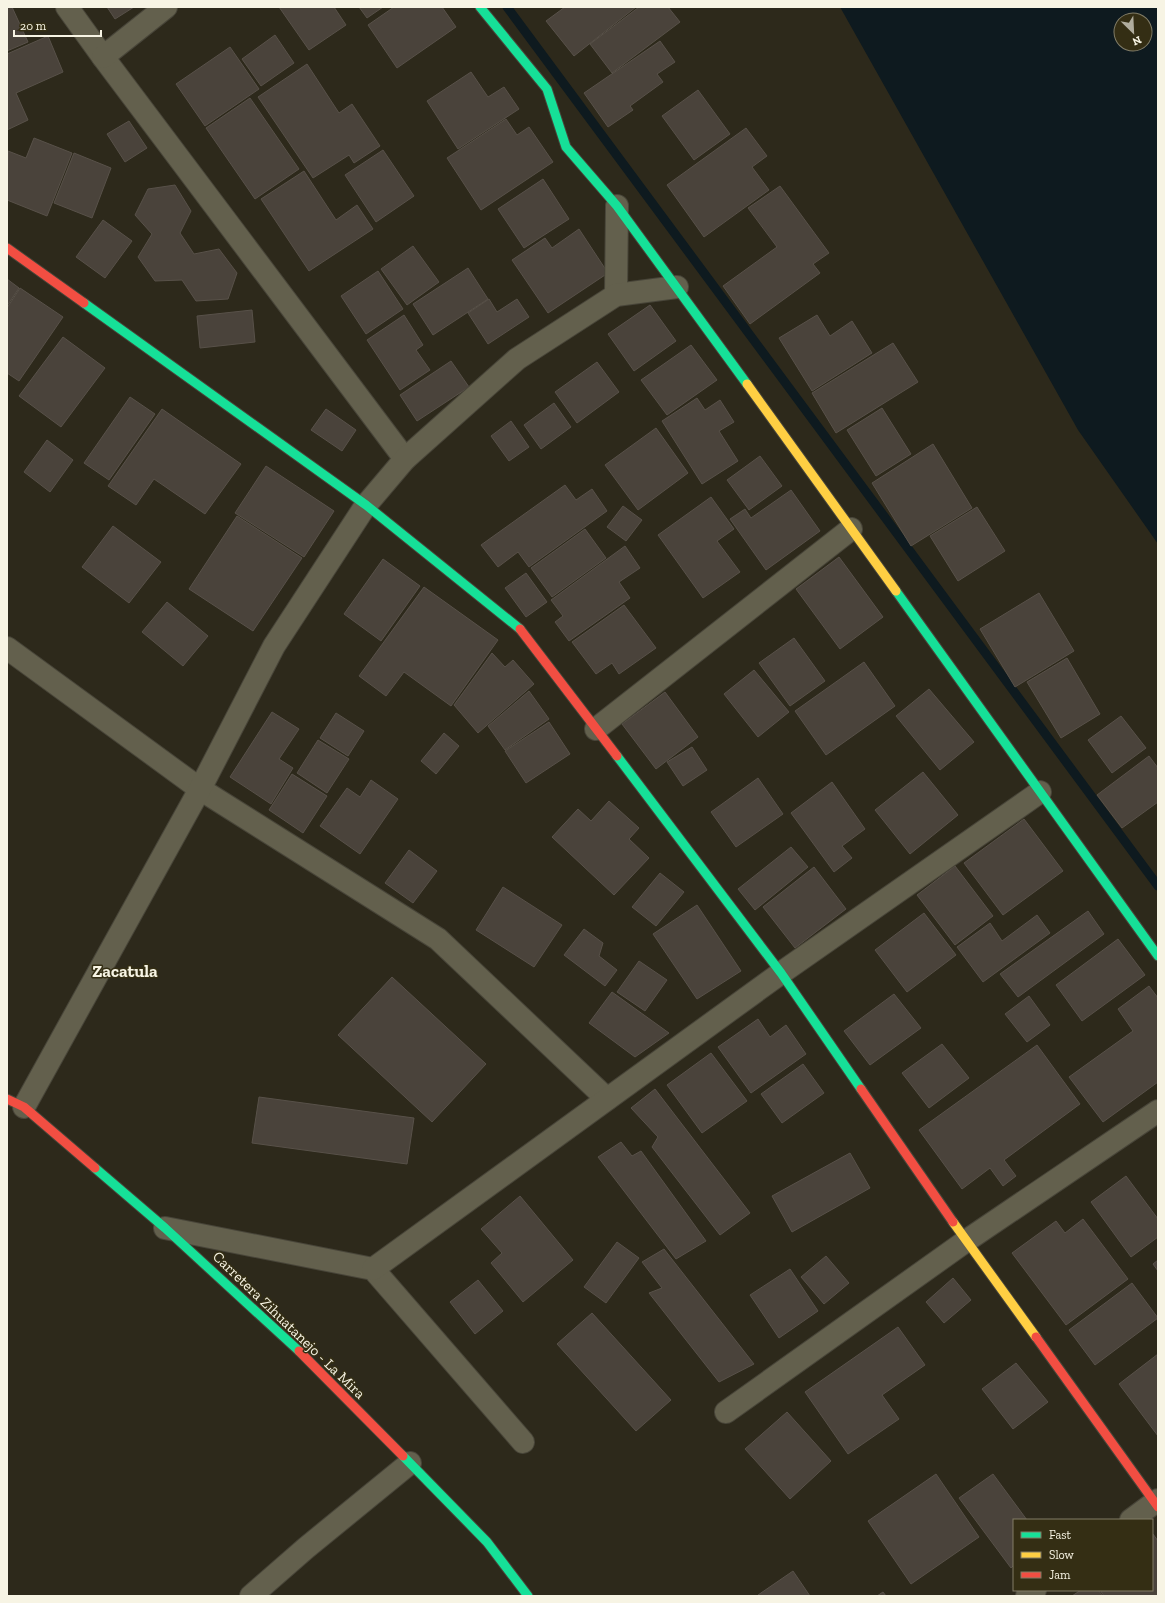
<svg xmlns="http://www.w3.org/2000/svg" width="1165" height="1603" font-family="'Zilla Slab',serif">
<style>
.water{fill:#0e1a1f;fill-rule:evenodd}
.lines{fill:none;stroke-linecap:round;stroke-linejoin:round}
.stream{stroke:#0e1a1f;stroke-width:9}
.building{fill:#4a433b;stroke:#585149}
.street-casing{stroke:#484539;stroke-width:24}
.fast-casing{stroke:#484539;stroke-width:11}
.slow-casing{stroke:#484539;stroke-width:11}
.jam-casing{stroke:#484539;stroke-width:11}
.street{stroke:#63604d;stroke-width:22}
.fast{stroke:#16e098;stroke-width:9}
.slow{stroke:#ffcf43;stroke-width:9}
.jam{stroke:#f24e42;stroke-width:9}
.labels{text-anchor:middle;stroke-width:3;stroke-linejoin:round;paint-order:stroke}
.street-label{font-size:15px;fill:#f7f4e4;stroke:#342e14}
.quarter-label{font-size:17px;font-weight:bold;fill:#f7f4e4;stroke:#342e14}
</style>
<rect width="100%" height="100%" fill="#2d291b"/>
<path class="water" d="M840,7h318v537l-80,-114zM1121,20h24v24h-24z"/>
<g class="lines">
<path class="stream" d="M507,7l651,879"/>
</g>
<g class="building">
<path d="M12,7l16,35 -21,9v-43z"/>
<path d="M107,7h27l-19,12z"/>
<path d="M279,7h55l12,18 -37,25z"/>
<path d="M359,7h24l-16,11z"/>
<path d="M394,7h48l14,20 -59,41 -29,-43z"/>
<path d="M565,7h71l-62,49 -28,-35z"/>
<path d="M639,7h29l12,15 -68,51 -22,-29z"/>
<path d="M275,35l19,28 -33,23 -19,-27z"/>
<path d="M48,36l15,36 -47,21 12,27 -21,10v-76z"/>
<path d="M660,41l15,21 -18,12 6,8 -33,24 3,4 -25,17 -24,-34z"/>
<path d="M230,47l29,42 -54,37 -29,-42z"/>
<path d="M307,64l32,49 13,-9 28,42 -26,17 -5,-8 -36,23 -55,-81z"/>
<path d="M471,72l17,25 16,-10 15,22 -61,40 -31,-48z"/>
<path d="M698,90l32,44 -36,26 -32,-44z"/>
<path d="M250,98l49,71 -44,30 -49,-71z"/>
<path d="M506,119l11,16 12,-8 24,35 -72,48 -34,-52z"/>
<path d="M129,121l18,27 -22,14 -18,-28z"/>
<path d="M746,128l21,28 -15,11 17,23 -65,47 -37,-52z"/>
<path d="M34,138l38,15 -25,63 -40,-16 1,-49 18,7z"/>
<path d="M383,150l31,46 -38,26 -31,-47z"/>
<path d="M74,153l37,15 -19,50 -38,-15z"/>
<path d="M304,171l32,49 21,-15 16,24 -64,42 -48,-72z"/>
<path d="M543,179l26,40 -45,29 -26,-39z"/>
<path d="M175,185l16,26 -11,22 14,21 25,-5 18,24 -9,26 -32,2 -14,-21 -27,1 -17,-24 14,-23 -17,-19 13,-26z"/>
<path d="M780,186l49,67 -16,11 7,9 -70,51 -27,-38 54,-39 -29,-39z"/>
<path d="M103,220l29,21 -27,37 -29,-21z"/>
<path d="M579,229l29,44 -60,40 -36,-53 33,-22 7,10z"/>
<path d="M413,246l26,36 -32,23 -26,-36z"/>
<path d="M468,268l20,31 -55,36 -20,-31z"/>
<path d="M378,271l25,38 -37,25 -25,-38z"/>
<path d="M7,279l12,9 -12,18z"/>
<path d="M20,288l43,29 -44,64 -12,-8v-65z"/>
<path d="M489,299l8,13 20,-13 12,18 -41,27 -20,-31z"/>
<path d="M650,305l26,36 -42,30 -26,-37z"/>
<path d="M252,310l3,32 -55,6 -3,-32z"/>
<path d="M404,315l19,30 -7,5 14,20 -30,20 -33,-50z"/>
<path d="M817,315l13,21 22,-15 20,32 -60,38 -33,-53z"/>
<path d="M63,337l42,31 -44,59 -42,-31z"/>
<path d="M893,343l25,39 -82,51 -24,-40z"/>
<path d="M691,345l26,35 -50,35 -26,-35z"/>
<path d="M451,361l18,26 -52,34 -17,-26z"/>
<path d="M597,362l22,30 -42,31 -22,-31z"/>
<path d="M130,397l25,17 -46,66 -25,-17z"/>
<path d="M697,398l8,12 15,-10 14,22 -15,9 19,30 -36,23 -40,-63z"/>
<path d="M554,403l17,24 -30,22 -17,-24z"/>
<path d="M882,408l29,46 -35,22 -29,-46z"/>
<path d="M162,409l79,55 -36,50 -51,-35 -18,26 -28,-19z"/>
<path d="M326,409l30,21 -14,21 -31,-21z"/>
<path d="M511,421l18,26 -20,14 -18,-25z"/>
<path d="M656,428l32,45 -50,37 -33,-45z"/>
<path d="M47,440l26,20 -23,32 -26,-20z"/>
<path d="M933,444l39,64 -61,38 -39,-63z"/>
<path d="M760,456l22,30 -33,24 -22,-30z"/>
<path d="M266,466l68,45 -30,46 -69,-44z"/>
<path d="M565,485l11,15 16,-11 15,22 -78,56 -11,-15 -20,15 -17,-22z"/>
<path d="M791,490l29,41 -54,39 -36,-51 15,-10 6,9z"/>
<path d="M711,497l23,32 -17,12 23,31 -37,26 -45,-63z"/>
<path d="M623,506l19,14 -16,21 -19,-14z"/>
<path d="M977,507l28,44 -47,30 -28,-45z"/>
<path d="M237,516l65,42 -49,73 -64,-42z"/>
<path d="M113,526l48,36 -32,41 -47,-36z"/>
<path d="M585,529l21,29 -54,39 -21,-29z"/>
<path d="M625,546l15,22 -21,14 11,16 -61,43 -14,-19 8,-6 -12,-16z"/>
<path d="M839,557l44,60 -43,32 -44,-60z"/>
<path d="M383,559l37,27 -39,55 -37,-27z"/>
<path d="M526,573l21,29 -21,15 -21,-29z"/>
<path d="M424,587l74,53 -47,66 -47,-34 -18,24 -27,-20z"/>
<path d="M1039,593l35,58 -59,36 -35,-58z"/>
<path d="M167,602l41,34 -25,30 -41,-34z"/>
<path d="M624,605l32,43 -37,26 -7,-11 -16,11 -24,-32z"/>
<path d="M794,638l31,43 -35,25 -31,-43z"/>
<path d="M492,653l13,14 8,-7 21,24 -56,49 -24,-28z"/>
<path d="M1067,658l33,56 -39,24 -34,-56z"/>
<path d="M864,662l31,44 -69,49 -31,-44z"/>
<path d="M754,670l35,42 -31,25 -34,-43z"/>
<path d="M929,689l45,53 -34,28 -44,-54z"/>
<path d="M529,691l20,28 -44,31 -17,-24z"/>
<path d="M665,692l33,45 -42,32 -34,-45z"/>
<path d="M272,712l27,17 -20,30 14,9 -22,36 -41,-27z"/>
<path d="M336,713l28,18 -16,25 -28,-18z"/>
<path d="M1121,716l25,32 -34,25 -24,-33z"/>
<path d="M549,722l21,32 -44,29 -21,-32z"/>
<path d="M444,733l15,13 -23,28 -15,-13z"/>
<path d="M318,740l31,19 -22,34 -30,-20z"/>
<path d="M692,747l15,23 -24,16 -16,-24z"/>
<path d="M1149,756l9,12v34l-36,26 -25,-33z"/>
<path d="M923,772l35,43 -48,39 -35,-44z"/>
<path d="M292,774l35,22 -24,37 -34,-23z"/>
<path d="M758,778l25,36 -47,33 -25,-35z"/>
<path d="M371,780l27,19 -38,55 -40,-28 27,-38 13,9z"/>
<path d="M832,782l33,47 -23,17 10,12 -18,14 -43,-59z"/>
<path d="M609,801l30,27 -10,11 20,19 -35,37 -62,-58 26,-28 13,12z"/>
<path d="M1024,819l39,52 -60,44 -39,-52z"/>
<path d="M791,847l17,20 -53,43 -17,-21z"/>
<path d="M409,850l28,21 -24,32 -28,-20z"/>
<path d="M955,866l38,50 -38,29 -38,-50z"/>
<path d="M814,867l32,42 -51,39 -32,-41z"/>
<path d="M660,873l24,19 -28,34 -24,-19z"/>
<path d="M503,887l59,38 -28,42 -58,-37z"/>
<path d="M697,905l44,66 -44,28 -44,-65z"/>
<path d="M1088,911l16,23 -86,63 -18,-23z"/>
<path d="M924,913l32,42 -49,37 -32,-42z"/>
<path d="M1037,915l13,18 -67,49 -26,-35 33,-24 12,18z"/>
<path d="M584,929l19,14 -4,13 18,14 -12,16 -41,-31z"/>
<path d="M1118,939l27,36 -63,46 -26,-36z"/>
<path d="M639,961l28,19 -22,31 -28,-19z"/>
<path d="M392,977l94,87 -54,58 -94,-87z"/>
<path d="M1149,986l9,12v84l-55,40 -34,-45 64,-46 -15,-22z"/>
<path d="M612,992l57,41 -34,24 -46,-34z"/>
<path d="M894,994l27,34 -51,37 -26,-34z"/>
<path d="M1029,996l21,29 -23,17 -22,-28z"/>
<path d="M758,1019l12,18 16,-12 20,29 -55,39 -33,-46z"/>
<path d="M942,1044l27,34 -40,30 -27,-35z"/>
<path d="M1037,1045l43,59 -76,56 12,16 -13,10 -13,-18 -28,21 -43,-59z"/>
<path d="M711,1053l36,48 -45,32 -35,-48z"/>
<path d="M803,1064l21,29 -42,30 -21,-29z"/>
<path d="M655,1089l95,124 -30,22 -68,-88 6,-10 -27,-29z"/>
<path d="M259,1097l155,21 -7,46 -155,-21z"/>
<path d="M621,1142l11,14 9,-5 65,90 -30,18 -78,-102z"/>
<path d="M850,1153l20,35 -78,44 -20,-36z"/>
<path d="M1126,1176l32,43v18l-27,20 -40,-55z"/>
<path d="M520,1196l53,64 -50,42 -32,-39 11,-10 -21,-24z"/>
<path d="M1083,1219l45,60 -62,46 -54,-72 44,-32 9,12z"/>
<path d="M617,1242l22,16 -33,45 -22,-16z"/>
<path d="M664,1249l90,115 -35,18 -70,-89 13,-5 -20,-26z"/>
<path d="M826,1256l23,27 -25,21 -23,-27z"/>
<path d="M1158,1260v11l-5,-7z"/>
<path d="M790,1269l28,42 -39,27 -29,-43z"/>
<path d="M953,1278l18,22 -27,23 -18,-21z"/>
<path d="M478,1280l25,31 -28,23 -25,-32z"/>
<path d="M1132,1283l26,35 -63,47 -26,-35z"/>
<path d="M592,1313l79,87 -35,31 -79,-87z"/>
<path d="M898,1327l27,38 -43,30 17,24 -51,35 -43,-62z"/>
<path d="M1158,1354v82l-39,-52z"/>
<path d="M1016,1363l32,39 -35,27 -31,-40z"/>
<path d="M787,1412l44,49 -41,38 -45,-50z"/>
<path d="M936,1474l43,63 -68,47 -43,-63z"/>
<path d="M993,1474l34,46h-13v45l-3,3 -52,-70z"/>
<path d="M1153,1534l5,7v55h-54l-4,-6h52z"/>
<path d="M793,1571l17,25h-51l-1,-1z"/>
<path d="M1081,1590h17l5,6h-31z"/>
<path d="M883,1592l3,4h-9z"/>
</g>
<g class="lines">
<g class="street-casing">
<g id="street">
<path d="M67,7l36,50 302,402"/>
<path d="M103,57l63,-50"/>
<path d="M616,295l1,-89"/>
<path d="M7,648l193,141 238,150 169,160"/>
<path d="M596,729l255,-200"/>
<path d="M24,1107l176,-318 74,-143 92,-141 39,-46 112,-100 99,-64 61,-8"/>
<path d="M165,1228l208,41 150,173"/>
<path d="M373,1269l408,-296 259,-181"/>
<path d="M726,1412l240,-171 192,-130"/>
<path d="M1131,1520l27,-20"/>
<path d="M251,1596l55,-48 104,-85"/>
<path d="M1027,1596l8,-6"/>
</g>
</g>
<g class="fast-casing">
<g id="fast">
<path d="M480,7l67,82 19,58 51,59 130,178"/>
<path d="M84,303l282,202 154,124"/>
<path d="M896,591l262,365"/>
<path d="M617,756l164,217 80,116"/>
<path d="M95,1168l70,60 134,123"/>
<path d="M403,1456l84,86 41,54"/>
</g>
</g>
<g class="slow-casing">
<g id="slow">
<path d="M747,384l149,207"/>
<path d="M953,1222l83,115"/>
</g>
</g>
<g class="jam-casing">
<g id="jam">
<path d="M7,248l77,55"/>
<path d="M520,629l97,127"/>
<path d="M861,1089l92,133"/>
<path d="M7,1099l17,8 71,61"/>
<path d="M1036,1337l122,170"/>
<path d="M299,1351l104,105"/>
</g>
</g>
<use href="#street" class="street"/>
<use href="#fast" class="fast"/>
<use href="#slow" class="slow"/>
<use href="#jam" class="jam"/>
</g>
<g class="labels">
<g class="street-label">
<text transform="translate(289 1325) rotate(44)" y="5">Carretera Zihuatanejo - La Mira</text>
</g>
<g class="quarter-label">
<text x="125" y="977">Zacatula</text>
</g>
</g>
<rect width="1165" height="1603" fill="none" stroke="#f7f4e4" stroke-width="16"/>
<rect x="1013" y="1519" width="140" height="72" fill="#342e14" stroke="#827d67"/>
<rect x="1021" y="1532" width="20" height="6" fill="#16e098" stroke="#827d67"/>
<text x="1049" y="1539" font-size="12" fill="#f7f4e4">Fast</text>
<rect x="1021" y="1552" width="20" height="6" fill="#ffcf43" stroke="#827d67"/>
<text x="1049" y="1559" font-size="12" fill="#f7f4e4">Slow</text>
<rect x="1021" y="1572" width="20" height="6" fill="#f24e42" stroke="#827d67"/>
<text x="1049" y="1579" font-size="12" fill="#f7f4e4">Jam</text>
<g transform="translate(1133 32) rotate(156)"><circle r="19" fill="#342e14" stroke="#827d67"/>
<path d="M0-3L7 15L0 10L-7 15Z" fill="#b0ad9e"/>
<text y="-6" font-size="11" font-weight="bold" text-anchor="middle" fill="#f7f4e4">N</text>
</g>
<path d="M14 30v6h87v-6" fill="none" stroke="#f7f4e4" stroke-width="2"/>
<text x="20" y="30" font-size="12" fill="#f7f4e4" stroke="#342e14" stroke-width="3" paint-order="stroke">20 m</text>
</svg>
